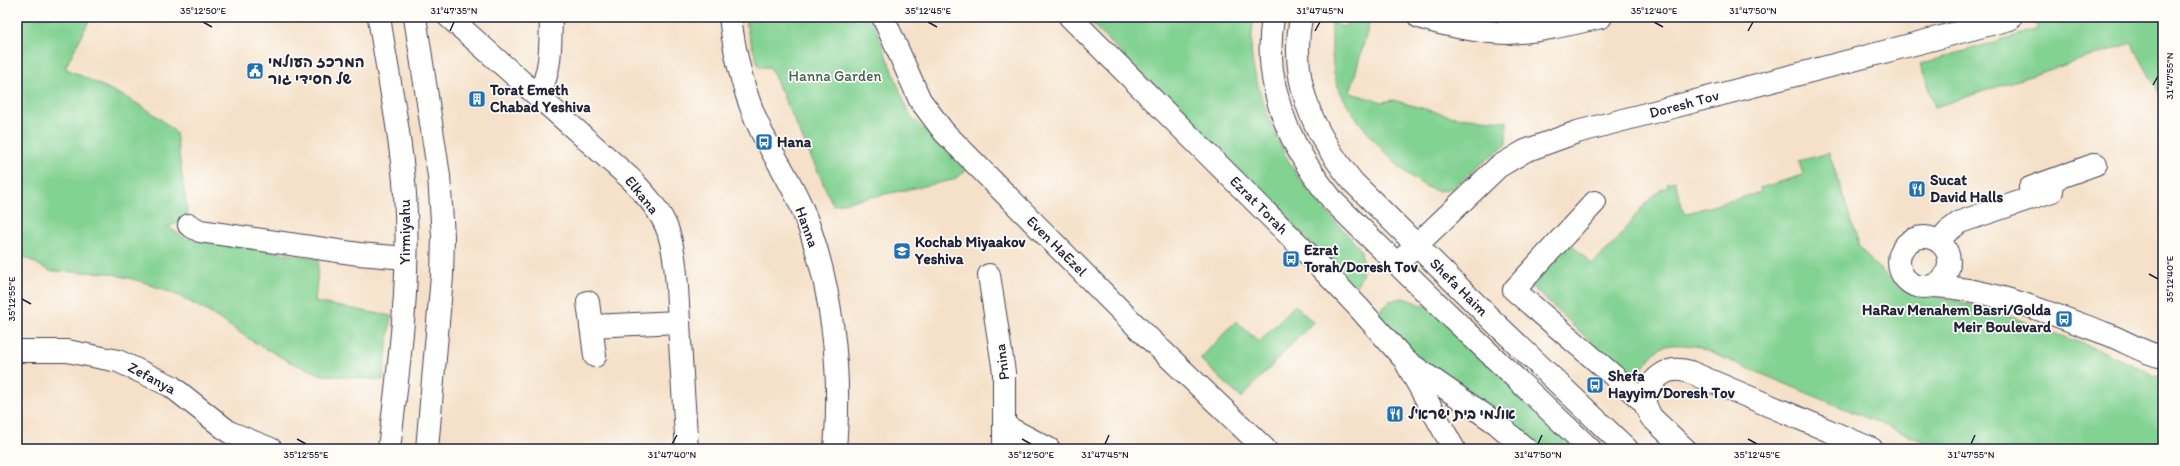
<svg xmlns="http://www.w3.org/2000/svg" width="2180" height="466" font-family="Itim,'Playpen Sans Hebrew',sans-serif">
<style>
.green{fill:#82d292;stroke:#527a66}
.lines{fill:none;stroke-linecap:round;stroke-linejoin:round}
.minor-casing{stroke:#423f50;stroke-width:24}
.minor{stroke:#fff;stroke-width:22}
.ticks{fill:none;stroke:#22223b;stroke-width:1.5}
.labels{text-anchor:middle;stroke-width:3.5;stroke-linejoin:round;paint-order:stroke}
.poi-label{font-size:15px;font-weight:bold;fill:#22223b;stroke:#fdfcf7;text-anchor:start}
.park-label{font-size:15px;fill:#446059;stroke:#fdfcf7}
.street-label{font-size:15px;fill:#22223b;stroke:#fdfcf7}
.neatline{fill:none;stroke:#22223b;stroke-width:1.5}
.ticks-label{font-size:10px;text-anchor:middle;fill:#22223b}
</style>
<rect width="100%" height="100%" fill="#fdfcf7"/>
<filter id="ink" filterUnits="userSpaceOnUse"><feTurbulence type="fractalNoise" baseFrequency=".025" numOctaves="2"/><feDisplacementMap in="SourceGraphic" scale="8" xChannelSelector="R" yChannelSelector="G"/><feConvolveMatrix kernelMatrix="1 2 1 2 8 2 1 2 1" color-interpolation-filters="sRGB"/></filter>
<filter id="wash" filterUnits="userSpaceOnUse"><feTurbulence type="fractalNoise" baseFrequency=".012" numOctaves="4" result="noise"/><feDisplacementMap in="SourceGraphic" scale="16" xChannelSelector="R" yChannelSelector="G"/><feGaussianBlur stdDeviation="0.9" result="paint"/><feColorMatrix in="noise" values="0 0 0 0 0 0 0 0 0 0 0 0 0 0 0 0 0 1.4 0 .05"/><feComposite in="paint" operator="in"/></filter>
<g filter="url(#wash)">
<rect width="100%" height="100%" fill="#f5e1c9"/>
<g class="green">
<path d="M17,17h74l-26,51c37,19 83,35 111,65l12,85 -20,9 17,11 134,21 -4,43 76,14 -8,64 -60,-5 -33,-13 -36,-20 -47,-31 -30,-16 -34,-13 -34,-9 -59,-2 -33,-18v-162l4,-7 -4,-2z"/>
<path d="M746,17h125l38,97 57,57 -13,9 -120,25 -63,-138h-11l-11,-34z"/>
<path d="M1085,17h168c0,14 -3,29 -1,42 5,34 27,91 47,119 17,25 41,47 61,71 5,18 5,24 -5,39z"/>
<path d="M1358,17h13l-21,76 33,9 10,-2 61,17 53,4 -1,23 -54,44c-6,2 -11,4 -18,2 -31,-10 -89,-78 -98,-109 -5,-19 -4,-39 -4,-58l11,4z"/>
<path d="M2031,17h132v84l-31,-58 -197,64 -15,-43 118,-35z"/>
<path d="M1829,153l31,94 13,16 28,25 22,8 21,1 65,19 93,35 58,27h3v71h-222l-246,-103c-41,-5 -39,5 -62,35l-106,-99 41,-41 24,23c7,-7 14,-13 20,-19 17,-17 34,-51 56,-58l-1,-4 8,-2 9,33 77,-22 -1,-4 43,-13 -4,-14z"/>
<path d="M1403,298l25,9 153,142h-45l-103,-71 -57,-63 13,-14z"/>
<path d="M1295,305l18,17 -72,76 -41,-39 36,-38 23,21z"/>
</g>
</g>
<g filter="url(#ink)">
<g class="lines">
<g class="minor-casing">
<g id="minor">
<path d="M379,17c9,59 22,118 26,177 6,85 -6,171 -16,255"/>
<path d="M415,17l24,159 4,60 -1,40 -15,173"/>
<path d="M449,17l182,162c14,15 30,32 37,52 9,28 9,61 11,90 2,43 5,85 8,128"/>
<path d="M730,17c5,40 14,79 32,116 13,25 29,49 40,75 30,74 40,162 33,241"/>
<path d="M883,17l37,83 24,32 187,189 134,128"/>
<path d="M1070,17l233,232 56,59 45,51 50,90"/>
<path d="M1273,17c-11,70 17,132 61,185l112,110 144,137"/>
<path d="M1301,17c-12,65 12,116 52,165l137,136 137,131"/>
<path d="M1419,17c22,8 65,16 88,16 31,-1 64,-9 94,-16"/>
<path d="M538,96c14,-27 12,-49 13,-79"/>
<path d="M2030,188l66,-24"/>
<path d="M1595,202l-81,88 130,112"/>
<path d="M189,225l11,6 159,23 47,4"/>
<circle cx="1924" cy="262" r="25"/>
<path d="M1939,241l9,-10 12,-9 92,-31"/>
<path d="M1397,264l101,-97 27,-16 52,-19 433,-113"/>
<path d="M989,275l15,97v77"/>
<path d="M1932,286c57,2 118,27 172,47 20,7 38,20 59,24"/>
<path d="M588,302l7,54"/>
<path d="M591,326l88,-4"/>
<path d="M17,351h50l51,10 53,25 58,46 42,17"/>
<path d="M1409,363l87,60 30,26"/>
<path d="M1005,426l44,23"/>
<path d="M1685,449l-34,-32 -7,-15c6,-23 22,-38 46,-30l182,77"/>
</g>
</g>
<use href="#minor" class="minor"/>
</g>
</g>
<path class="ticks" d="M203,22l9,5M928,22l9,5M1654,22l9,5M450,31l4,-9M1315,31l5,-9M1748,31l5,-9M2153,85l5,-9M2149,274l9,5M22,299l9,5M297,439l9,5M1022,439l9,5M1748,439l9,5M672,444l5,-9M1105,444l4,-9M1538,444l4,-9M1971,444l4,-9"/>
<defs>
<g id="civic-square" transform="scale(0.9)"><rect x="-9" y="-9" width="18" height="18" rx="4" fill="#1f6fb2" stroke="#fdfcf7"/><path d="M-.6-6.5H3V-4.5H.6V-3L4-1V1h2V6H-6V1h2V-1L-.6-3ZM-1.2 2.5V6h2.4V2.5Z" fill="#fff"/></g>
<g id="building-square" transform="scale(0.9)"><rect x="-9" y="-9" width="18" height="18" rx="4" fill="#1f6fb2" stroke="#fdfcf7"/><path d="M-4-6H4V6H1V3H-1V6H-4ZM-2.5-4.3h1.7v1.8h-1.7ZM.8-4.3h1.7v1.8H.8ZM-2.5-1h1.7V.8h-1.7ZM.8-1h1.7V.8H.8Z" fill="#fff"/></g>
<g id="bus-square" transform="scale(0.9)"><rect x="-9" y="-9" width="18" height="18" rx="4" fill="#1f6fb2" stroke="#fdfcf7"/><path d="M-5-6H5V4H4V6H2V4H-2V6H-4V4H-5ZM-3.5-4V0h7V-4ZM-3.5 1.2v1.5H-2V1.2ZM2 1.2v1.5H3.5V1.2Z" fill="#fff"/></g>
<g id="restaurant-square" transform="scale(0.9)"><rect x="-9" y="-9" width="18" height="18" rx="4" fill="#1f6fb2" stroke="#fdfcf7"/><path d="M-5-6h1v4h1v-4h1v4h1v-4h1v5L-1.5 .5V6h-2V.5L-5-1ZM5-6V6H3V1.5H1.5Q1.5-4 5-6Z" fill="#fff"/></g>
<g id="school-square" transform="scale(0.9)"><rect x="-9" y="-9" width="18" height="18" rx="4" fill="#1f6fb2" stroke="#fdfcf7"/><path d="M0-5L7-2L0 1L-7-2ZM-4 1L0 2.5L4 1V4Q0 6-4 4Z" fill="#fff"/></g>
</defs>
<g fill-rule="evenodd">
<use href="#civic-square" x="255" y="71"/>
<use href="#building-square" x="477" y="99"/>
<use href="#bus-square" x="764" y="142"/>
<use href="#restaurant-square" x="1917" y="189"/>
<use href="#school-square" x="902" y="251"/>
<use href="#bus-square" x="1291" y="259"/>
<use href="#bus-square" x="2064" y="319"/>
<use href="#bus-square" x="1595" y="385"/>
<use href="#restaurant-square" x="1395" y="414"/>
</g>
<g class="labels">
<g class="poi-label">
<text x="268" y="67">המרכז העולמי<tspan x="268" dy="17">של חסידי גור</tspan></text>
<text x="490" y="95">Torat Emeth<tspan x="490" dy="17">Chabad Yeshiva</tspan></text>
<text x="777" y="147">Hana</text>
<text x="1930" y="185">Sucat<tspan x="1930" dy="17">David Halls</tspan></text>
<text x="915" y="247">Kochab Miyaakov<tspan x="915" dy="17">Yeshiva</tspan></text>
<text x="1304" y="255">Ezrat<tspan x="1304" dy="17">Torah/Doresh Tov</tspan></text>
<text x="2051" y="315" text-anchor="end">HaRav Menahem Basri/Golda<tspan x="2051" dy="17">Meir Boulevard</tspan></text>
<text x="1608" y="381">Shefa<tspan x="1608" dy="17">Hayyim/Doresh Tov</tspan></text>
<text x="1408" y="419">אולמי בית ישרא'ל</text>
</g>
<g class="park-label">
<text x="835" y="81">Hanna Garden</text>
</g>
<g class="street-label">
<text transform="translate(1684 104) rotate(-15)" y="5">Doresh Tov</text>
<text transform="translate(642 195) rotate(51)" y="5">Elkana</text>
<text transform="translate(1259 205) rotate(45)" y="5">Ezrat Torah</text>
<text transform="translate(807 227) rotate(70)" y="5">Hanna</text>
<text transform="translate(405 232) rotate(-90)" y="5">Yirmiyahu</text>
<text transform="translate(1057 246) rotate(45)" y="5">Even HaEzel</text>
<text transform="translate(1459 287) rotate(45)" y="5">Shefa Haim</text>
<text transform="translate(1002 362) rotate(-97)" y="5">Pnina</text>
<text transform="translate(152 378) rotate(28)" y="5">Zefanya</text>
</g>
</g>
<rect width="2180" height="466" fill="none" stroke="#fdfcf7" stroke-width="44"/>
<rect x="22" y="22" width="2136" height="422" class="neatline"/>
<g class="ticks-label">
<text x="203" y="14">35°12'50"E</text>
<text x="454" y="14">31°47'35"N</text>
<text x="928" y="14">35°12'45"E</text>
<text x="1320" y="14">31°47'45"N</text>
<text x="1654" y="14">35°12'40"E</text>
<text x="1753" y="14">31°47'50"N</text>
<text transform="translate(2169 76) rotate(-90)" y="4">31°47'55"N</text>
<text transform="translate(2169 279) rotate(-90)" y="4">35°12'40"E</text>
<text transform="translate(11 299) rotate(-90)" y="4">35°12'55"E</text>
<text x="306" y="458">35°12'55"E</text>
<text x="672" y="458">31°47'40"N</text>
<text x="1031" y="458">35°12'50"E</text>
<text x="1105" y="458">31°47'45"N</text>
<text x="1538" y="458">31°47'50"N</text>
<text x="1757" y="458">35°12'45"E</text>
<text x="1971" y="458">31°47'55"N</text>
</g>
</svg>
